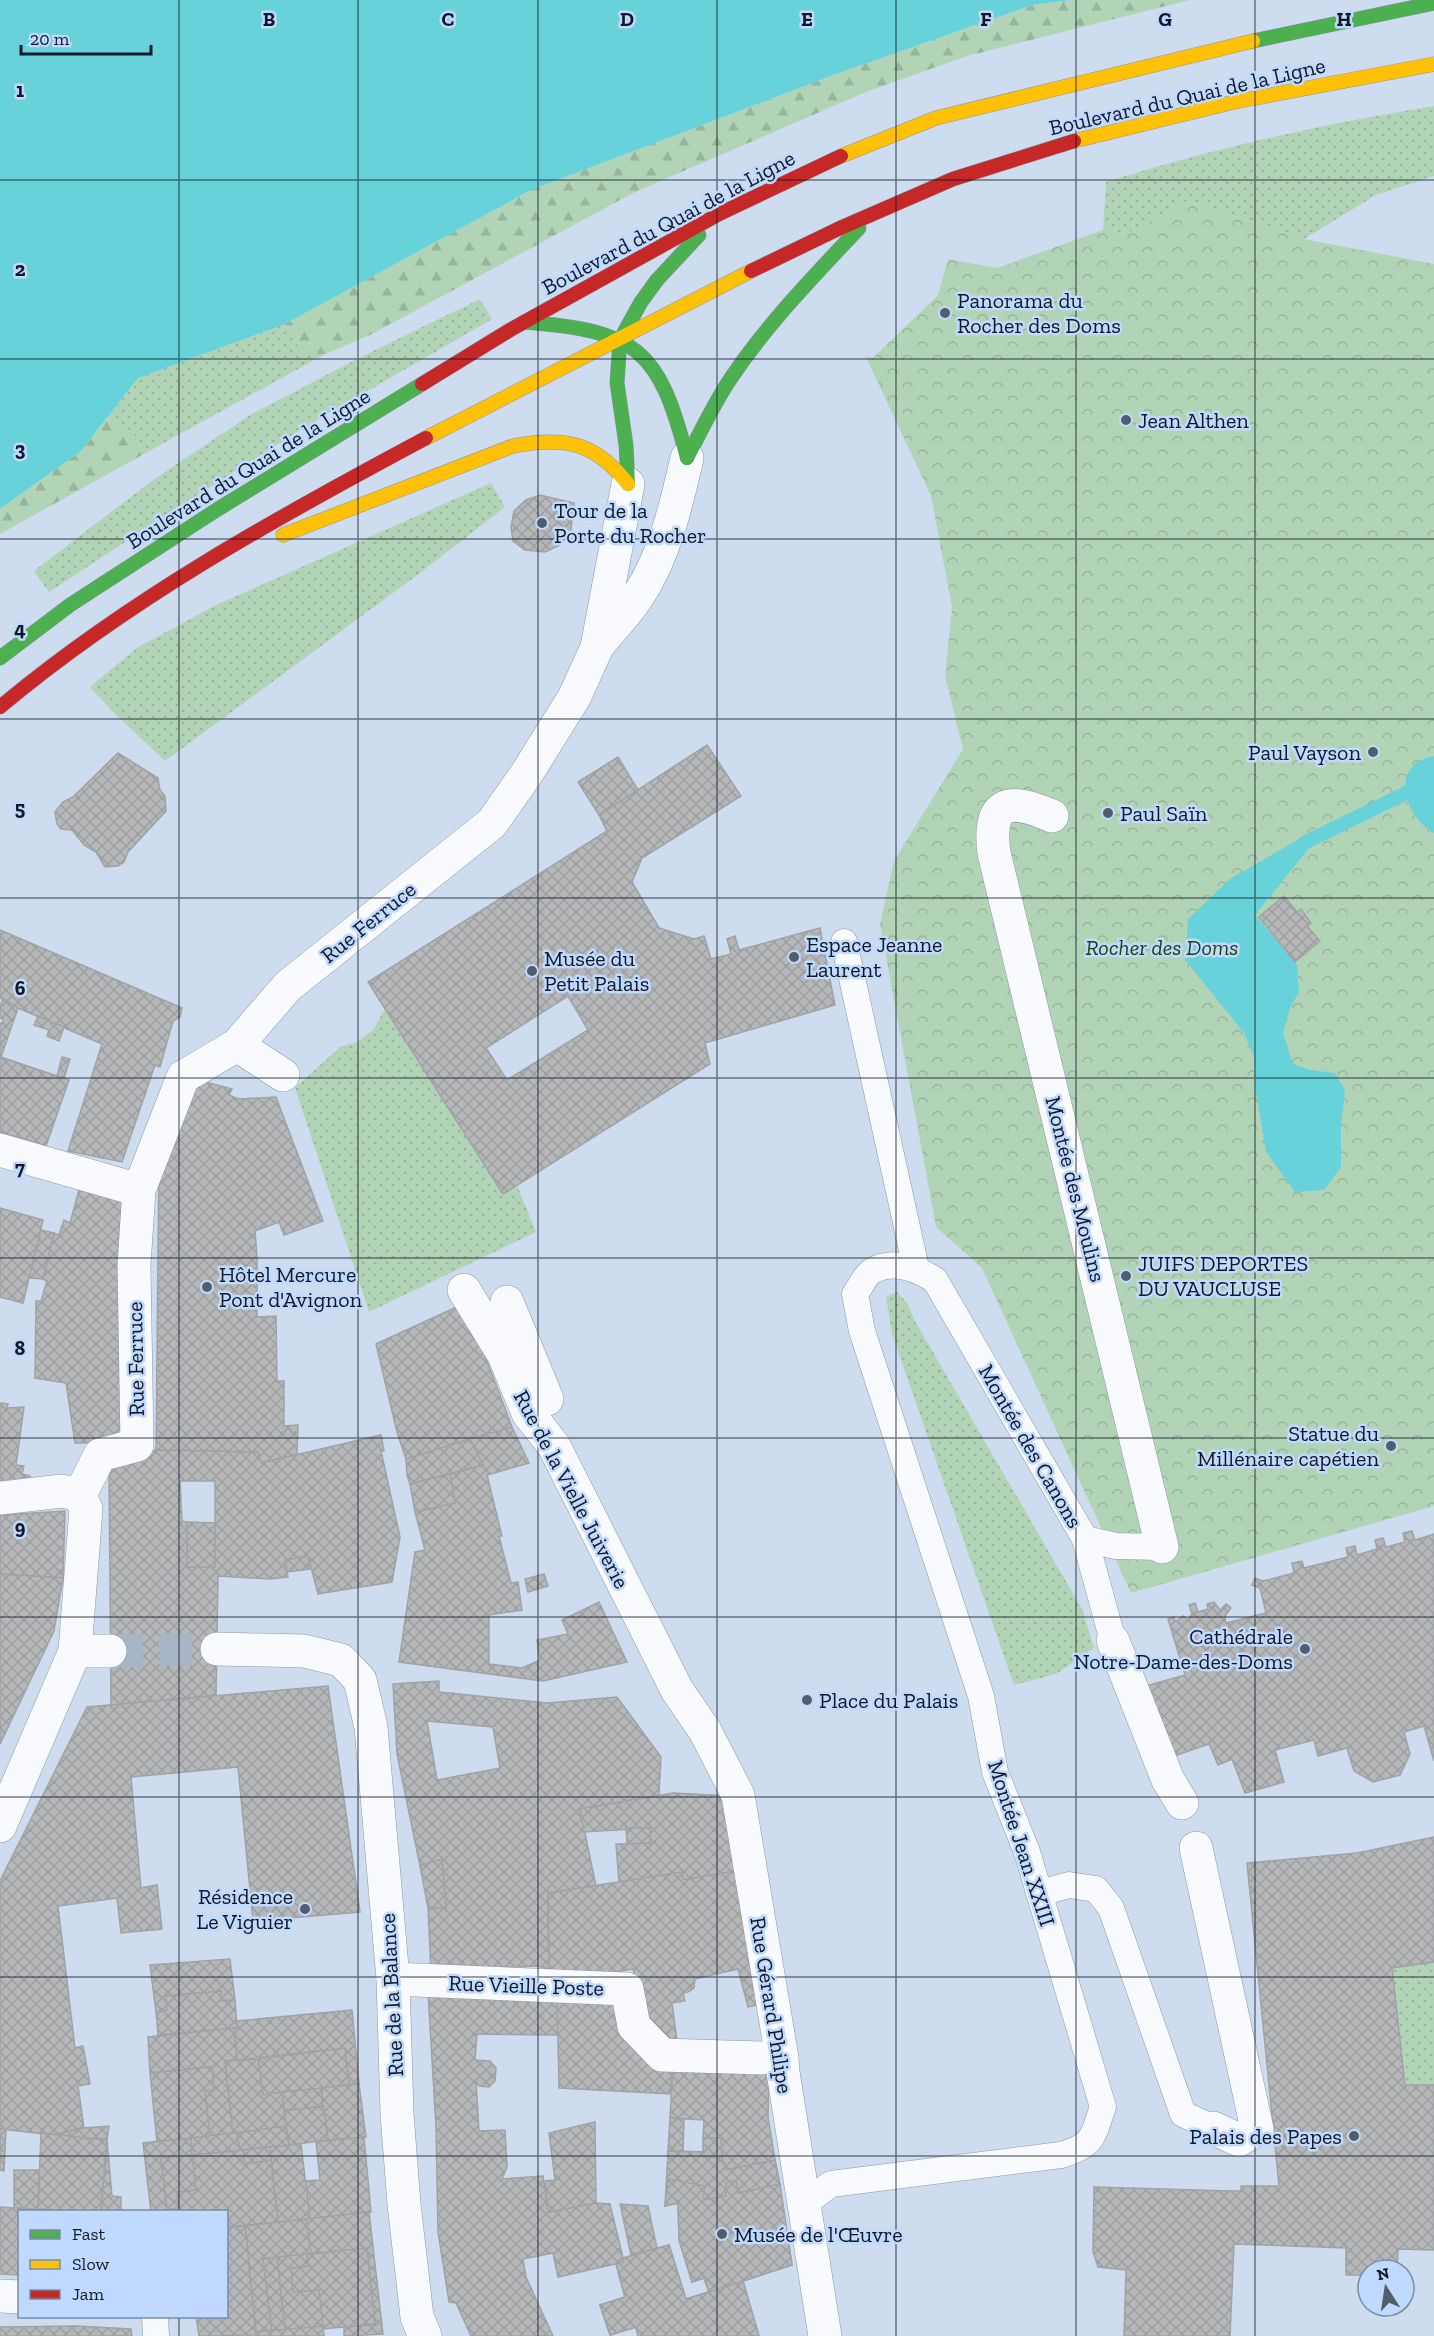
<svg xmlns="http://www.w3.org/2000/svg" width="1434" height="2336" font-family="'Zilla Slab',serif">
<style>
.grass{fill:url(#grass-dots)}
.forest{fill:url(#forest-firs)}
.park{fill:url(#park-crowns)}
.water{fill:#68d2da}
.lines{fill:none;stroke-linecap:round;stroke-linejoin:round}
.stream{stroke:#68d2da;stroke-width:14}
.building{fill:url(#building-cross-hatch);stroke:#a0a2a5;stroke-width:1.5;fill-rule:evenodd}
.street-tunnel{stroke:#a8b5c7;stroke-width:33;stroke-dasharray:33 16;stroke-linecap:butt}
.lane-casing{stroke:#8c96a5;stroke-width:27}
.street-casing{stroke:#8c96a5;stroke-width:34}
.fast-casing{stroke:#8c96a5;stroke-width:15}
.slow-casing{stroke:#8c96a5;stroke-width:15}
.jam-casing{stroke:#8c96a5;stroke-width:15}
.lane{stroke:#f8fafd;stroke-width:26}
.street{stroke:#f8fafd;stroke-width:33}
.fast{stroke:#4caf50;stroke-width:14}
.slow{stroke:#ffc107;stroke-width:14}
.jam{stroke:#c62828;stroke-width:14}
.grid{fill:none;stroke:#101925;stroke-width:1.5;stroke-opacity:0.55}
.poi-dot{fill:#525d6c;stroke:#c0d9fe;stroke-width:2}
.labels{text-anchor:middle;stroke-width:5;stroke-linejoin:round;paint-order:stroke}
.street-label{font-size:22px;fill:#101925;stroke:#c0d9fe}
.poi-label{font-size:22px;fill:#101925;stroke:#c0d9fe;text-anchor:start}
.park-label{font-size:22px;font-style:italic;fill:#1e410d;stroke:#c0d9fe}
.grid-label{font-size:20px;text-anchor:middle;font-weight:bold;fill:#101925;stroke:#c0d9fe;stroke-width:5;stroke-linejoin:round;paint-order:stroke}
</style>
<defs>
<pattern id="grass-dots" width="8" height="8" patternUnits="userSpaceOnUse" patternTransform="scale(1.5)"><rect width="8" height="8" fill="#b1d4b6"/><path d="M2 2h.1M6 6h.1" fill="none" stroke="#97b59c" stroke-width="1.8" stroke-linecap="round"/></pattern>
<pattern id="forest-firs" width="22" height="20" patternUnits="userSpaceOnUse" patternTransform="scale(1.5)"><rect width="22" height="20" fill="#b1d4b6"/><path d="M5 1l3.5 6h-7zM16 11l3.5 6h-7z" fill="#97b59c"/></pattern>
<pattern id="park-crowns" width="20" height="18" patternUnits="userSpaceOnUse" patternTransform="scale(1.5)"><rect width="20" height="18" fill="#b1d4b6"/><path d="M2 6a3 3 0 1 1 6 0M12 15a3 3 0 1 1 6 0" fill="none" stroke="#97b59c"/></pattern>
<pattern id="building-cross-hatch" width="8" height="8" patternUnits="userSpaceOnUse" patternTransform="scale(1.5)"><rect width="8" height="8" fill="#b6b7b9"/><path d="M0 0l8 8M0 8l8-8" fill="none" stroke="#9b9d9f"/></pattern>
</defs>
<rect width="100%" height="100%" fill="#cedcf0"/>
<g class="grass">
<path d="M1434,106v70l-58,19 -72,44 -117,-38 -59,32 -25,-3 3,-48c107,-34 217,-58 328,-76z"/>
<path d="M480,299l12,20 -190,110 -125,79 -128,84 -15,-21 119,-91 97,-65 107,-56z"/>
<path d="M285,324l18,30h22l-183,101 -8,-22 -27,-15 31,-40z"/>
<path d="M491,483l14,24 -85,66 -255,188 -53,-50 -22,-24 47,-39 77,-42z"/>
<path d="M385,1009l118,185 14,-9 19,47 -167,80 -74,-224 45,-41 17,-5 16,-12z"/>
<path d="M897,1292l10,11 8,18 167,288 12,39 -38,26 -42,11 -122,-351 -6,-37z"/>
<path d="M1434,1962v123h-29l-13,-117z"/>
</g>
<g class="forest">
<path d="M1071,0h119l-223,56 -101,36 -233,101 -263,142 -45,19h-22l-18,-30 246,-134 305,-116 196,-69z"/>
<path d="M107,418l27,15 8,22 -142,79v-25l81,-58z"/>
</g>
<path class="park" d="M1187,201l117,38 130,25v1242l-303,87 -149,-325 -46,-41 -56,-303 14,-63 69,-112 -18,-73 7,-69 -21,-111 -65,-139 7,1 65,-63 10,-36 49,9 106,-38 25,3z"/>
<g class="water">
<path d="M0,0h1071l-39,5 -196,69 -305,116 -246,134 -147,54 -57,73 -81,58z"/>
<path d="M1434,756v77c-30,-16 -46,-69 0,-77z"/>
<path d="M1301,838l8,10 -54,67 42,50 2,27 -9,16 -7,25 10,31 17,6 25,3 10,17 -4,34v43l-17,23 -29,2 -29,-40 -11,-66 -1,-29 -10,-24 -59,-73 3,-41 42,-40z"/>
</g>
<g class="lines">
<path class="stream" d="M1304,843l102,-50"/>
</g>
<g class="building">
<path d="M540,495l34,8 -3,27 -11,15 -15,7 -20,-2 -12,-9 -2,-14 3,-16 12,-11z"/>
<path d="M707,745l34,51 -99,62 -10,24 27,46 35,11 10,-3 7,23 20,-5 -4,-15 8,-3 4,14 81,-22 15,77 -130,38 5,21 -207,130 -135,-212 239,-151 -8,-16zM568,996l20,34 -81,50 -21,-32z"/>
<path d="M118,753l40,25 2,12 5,6 1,15 -38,41 -4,10 -6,4 -13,1 -9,-15 -12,-7 -12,-15 -11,-1 -4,-5 -2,-12 8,-10 10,-5z"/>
<path d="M618,757l20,33 -39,25 -21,-33z"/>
<path d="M1284,896l13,16 4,-3 10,14 -4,3 13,15 -25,21 -36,-45z"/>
<path d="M0,930l182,78 -2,9 -7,4 -13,46 -5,-2 -33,97 -54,-11 34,-107 -84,-36 -18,-10z"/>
<path d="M3,999l15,9 -17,49 68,23 -23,66 -46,-14v-109l2,1 1,-5 -3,-1v-12z"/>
<path d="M38,1016l26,11 -5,14 -12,-5 2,-6 -15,-5z"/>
<path d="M62,1057l8,2 -6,19 -7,-2z"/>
<path d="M198,1080l34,9 -3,6 9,4 38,-2 47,124 -39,14 -5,-13 -24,9 2,26v60l19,-1 1,65h7v45l14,-1 -1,29 -36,9 -3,-11 -102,-2 3,-291z"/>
<path d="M79,1190l48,12 -4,240 -48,1 -9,-60 -31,-5 1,-77h5l6,-20 -4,-2 11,-46 5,2 5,-15 6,3z"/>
<path d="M0,1208l43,12 -20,83 -23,-6z"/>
<path d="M41,1230l13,3 -11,46 -14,-1z"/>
<path d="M465,1303l47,124 -106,32 -9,-27 -21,-88z"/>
<path d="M0,1403l8,1 -1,4 17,-1 -8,58 8,1 -2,8 8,2 -2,16 -28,-4z"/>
<path d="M512,1427l17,36 -42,12 15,61h-3l12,47 7,-1 4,28 -33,5v49l33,4 18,-8 -3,-20 31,-6 -6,-14 37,-18 28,60 -84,19 -144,-19 16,-110 10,-2 -10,-38 40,-9 -5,-29 33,-9 -13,-26z"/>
<path d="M381,1435l3,16h-3l19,86 -8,45 -74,12 -10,-38 -23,4 3,17 -18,2 -52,-3 -2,119 -105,10 -2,-237 47,-18 102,2 3,11zM180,1481h35v86h-28v-45l-5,-1z"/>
<path d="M470,1439l13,26 -73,19 -3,-9 -1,-16z"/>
<path d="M450,1474l5,29 -40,9 -5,-28z"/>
<path d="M65,1511l-2,67 -63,-4v-59z"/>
<path d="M187,1522l28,1v44h-28z"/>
<path d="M1412,1531l3,9 19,-6v227l-10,-35 -20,6 6,22 -10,21 -27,7 -19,-11 -7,-23 -29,8 -4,-16 -39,10 9,32 -39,11 -13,-34 -14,6 -9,-21 -38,13 -25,-71 39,-11 -17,-56 6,-2 1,5 8,-6 5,4 4,-6 -3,-9 6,-2 3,9 10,-3 -1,-5 7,-2 6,8 6,-6 5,4 -6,8 1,7 40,-10 -6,-25 -8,-3 3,-7 8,3 31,-8 -2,-10 10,-2 2,7 44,-11 -2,-9 9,-2 2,9 20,-6 -2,-9 8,-2 3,9 19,-5 -2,-9z"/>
<path d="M308,1556l2,13 -23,3 -2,-12z"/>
<path d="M0,1574l63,4 -9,53 -54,113z"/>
<path d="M544,1574l4,12 -20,6 -3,-13z"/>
<path d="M439,1681v11l108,11 70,-6 44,60 -2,38 -79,14 16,77 -48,7 1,76 -12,-3 -106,5 -3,-63h18l-4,-49 -22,7 -23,-112 -4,-70zM427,1721l66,6 7,41 -63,12z"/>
<path d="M328,1686l32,226 -107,9 -15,-154 -107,10 10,111 16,-3 5,44 -41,4 -4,-35 -59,8 17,142 8,-2 7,38 -12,2 6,42 -31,7 -53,-6v-248l87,-174z"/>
<path d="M673,1793l57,3 5,75 -52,9 -1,-8 -63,10 -3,-38 34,-1v-15l-66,4 -4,-23z"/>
<path d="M626,1828h24v15l-23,1z"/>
<path d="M1434,1837v125l-42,6 13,117h29v165l-36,-1 -1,21h-29v5h-22v-27l-112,-4 -4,92h-106l2,-66 -28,-3 -5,-15 1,-65 137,4h10v-5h38l-32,-323 110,-10z"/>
<path d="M442,1859l4,49h-18l-8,-42z"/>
<path d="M735,1871l28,133 -15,3 -10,-38 -43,10 -1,9 -6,4 -5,1 2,8 -13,2 6,45 -34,-35 -11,-44 -48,8 -36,-8 -1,-76 134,-21 1,8z"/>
<path d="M230,1959l5,41 -14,1v-10l-55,5 1,14 -11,2 -6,-47z"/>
<path d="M221,1991v10l14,-1 2,28 -79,7 -2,-23 11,-2 -1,-14z"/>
<path d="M428,1992l129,3 2,40 -82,-1 -2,26 15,1 6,7 -1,13 -6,6 -10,-1 -3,-4 3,49 26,-1 2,37 -5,12 41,-3 5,36 48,-9 14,1 14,58 -66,15 -5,-24 -30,6 3,18 27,59h-82l-15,-33 -7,-1 -11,-70 -2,-105z"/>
<path d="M557,1995l66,11 49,61 -1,27 -112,-6z"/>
<path d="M352,2010l7,74 -10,1 -4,-37 -108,12 -3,-32h3v-7z"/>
<path d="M234,2028l3,32 -12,1 8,73 -23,2 -5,-45 9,-1 -2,-23 -62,6 -2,-36z"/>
<path d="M345,2048l4,37 -86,10 -5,-36z"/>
<path d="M258,2059l5,36 19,-3 6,35 -55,6 -8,-72z"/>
<path d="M212,2067l2,23 -9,1 5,45 -53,6 -7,-69z"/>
<path d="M673,2067l96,3 -1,47 7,43 -49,10 -4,-13 -1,-19h-18l1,-18 -34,-2z"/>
<path d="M359,2084l7,53 -38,3 -7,-52z"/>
<path d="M321,2088l2,18 -39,5 -2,-19z"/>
<path d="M323,2106l5,34 -39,5 -5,-34z"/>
<path d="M670,2118l14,1 -1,33 -15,-1z"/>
<path d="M595,2122l1,81 -48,9 -3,-31 10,-1 -6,-47z"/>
<path d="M109,2126l-2,14 -54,-5 31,-7z"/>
<path d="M285,2126l4,19 -50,5 -2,-17z"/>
<path d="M0,2129h6l-2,42 -4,-1z"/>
<path d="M41,2133l66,7 -6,72 -63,-3z"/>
<path d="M233,2133h4l3,18 -48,4 -1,-17z"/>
<path d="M364,2137l7,75 -61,7 -5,-38 15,-1 -4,-38z"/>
<path d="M191,2138l1,17 -31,3 6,51 11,-1v4h-27l-8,-69z"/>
<path d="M703,2138h18l1,19h-19z"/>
<path d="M107,2140l5,56 9,1v15h-20z"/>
<path d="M301,2144l9,75 -32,3 -8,-75z"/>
<path d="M270,2147l1,13 -27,4 -1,-14z"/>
<path d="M244,2150v14l27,-4 7,62 -52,5v-15h-47l-2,-20 19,-2 -4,-35z"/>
<path d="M668,2151l36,1 -1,5h19l4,13 49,-10 5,24 -42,9 -2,-13 -31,6 -37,-7z"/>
<path d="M668,2151l36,1 -1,5h19l4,13 49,-10 17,105 -49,16 16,55h-121l-2,-9 -26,8 -10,-30 25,-8 -9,-33 8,-2 -1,-4 46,-13 17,54 23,-7 -5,-14 -12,4 -13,-42 -1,-37 -13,3z"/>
<path d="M192,2155l4,35 -19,2 1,16 -11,1 -6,-51z"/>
<path d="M14,2170h25l-1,39 -24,-1z"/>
<path d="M668,2179l37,7 -2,14 23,-4v-13l10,-3 2,13 42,-9 12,81 -83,27 -5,-14 -12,4 -13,-42 -1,-37 -13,3z"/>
<path d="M620,2204l28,2 9,42 -26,7z"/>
<path d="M0,2207l14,1 77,4h-71v63l-20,-1z"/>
<path d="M369,2212l14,122 -39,2v-9l31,-3 -8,-76 -56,6 -5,-35z"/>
<path d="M306,2219l5,35 -48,5 9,71 -16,2 -11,-106z"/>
<path d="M245,2226l11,109 -57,1 -3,-20h30v-88z"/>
<path d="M669,2245l17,54 57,-18 16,55h-121l-2,-9 -26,8 -10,-30 25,-8 -9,-33 8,-2 -1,-4z"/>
<path d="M367,2248l8,76 -52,5 -4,-39 -26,2 -2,-24 17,-2 -1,-12z"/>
<path d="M307,2254l1,12 -17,2 2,24 26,-2 4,36 -38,4 -8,-73z"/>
<path d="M277,2257l8,73h-13l-9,-71z"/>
<path d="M77,2326l54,3 1,7h-132v-9z"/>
<path d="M323,2326l1,10h-68v-4z"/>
</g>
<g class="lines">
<path class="street-tunnel" d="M110,1651l107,-2"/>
<g class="lane-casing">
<g id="lane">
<path d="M844,942l72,326"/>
<path d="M1085,1539l31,7 46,1"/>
<path d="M1039,1893l30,-8 27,4 15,19 72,206 30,14"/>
<path d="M804,2204l27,-20 230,-29c34,-10 31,-18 42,-48l-76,-255 -32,-80 -14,-76 -119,-365 -7,-37c5,-6 10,-19 17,-23 21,-12 44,-3 63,9l150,259 28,102"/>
<path d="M155,2316l1,20"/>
</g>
</g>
<g class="street-casing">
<g id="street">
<path d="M600,643c12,-15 27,-30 38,-47 27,-41 38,-90 49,-138"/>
<path d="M1052,816c-42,-18 -65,-17 -58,37l168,694"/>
<path d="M237,1045l46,30"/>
<path d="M0,1150l139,40"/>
<path d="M464,1290l40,65 24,58 26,33 123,244 28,41 33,64 44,263 1,14 42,264"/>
<path d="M507,1302l40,97"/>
<path d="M80,1495l20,-40 37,-10 -3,-180 5,-75 44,-113 54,-32 51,-59 204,-163 35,-50 48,-77 22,-49 31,-163"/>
<path d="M0,1498l62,-7 18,4"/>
<path d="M1113,1641l55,139 14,23"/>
<path d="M217,1649l87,2 37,9 19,20 11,47 22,252 4,135 7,90 13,113 8,19"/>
<path d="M75,1651h35"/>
<path d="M0,1826l75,-175 11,-142 -6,-14"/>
<path d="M1196,1848l61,281 -18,11 -26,-12"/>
<path d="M393,1979l234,10 7,37 28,29 99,3"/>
<path d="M0,2296l20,1"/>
</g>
</g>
<g class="fast-casing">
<g id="fast">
<path d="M1253,41l181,-38"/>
<path d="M524,322c113,9 135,26 163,136"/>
<path d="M687,458c14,-27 27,-55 44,-80 37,-55 83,-102 128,-150"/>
<path d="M628,484l-2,-39 -9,-62 3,-43 21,-38 16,-22 42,-45"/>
<path d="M0,658l70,-53 148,-96 204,-125"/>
</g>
</g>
<g class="slow-casing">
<g id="slow">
<path d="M1074,141l160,-39 200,-38"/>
<path d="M841,156l95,-38 317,-77"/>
<path d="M426,438l325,-167"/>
<path d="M283,535l230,-89c51,-10 82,-4 115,38"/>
</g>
</g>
<g class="jam-casing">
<g id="jam">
<path d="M751,271l87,-42 115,-50 121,-38"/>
<path d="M422,384l88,-54 209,-116 122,-58"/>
<path d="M0,707c129,-108 278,-190 426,-269"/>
</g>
</g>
<use href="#lane" class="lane"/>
<use href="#street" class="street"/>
<use href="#fast" class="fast"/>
<use href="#slow" class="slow"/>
<use href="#jam" class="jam"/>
</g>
<path class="grid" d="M179,0v2212M358,0v2336M538,0v2336M717,0v2336M896,0v2336M1076,0v2336M1255,0v2336M0,180h1434M0,359h1434M0,539h1434M0,719h1434M0,898h1434M0,1078h1434M0,1258h1434M0,1438h1434M0,1617h1434M0,1797h1434M0,1977h1434M0,2156h1434M179,2316v20"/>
<g class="poi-dot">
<circle cx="945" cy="313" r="6"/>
<circle cx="1126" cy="420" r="6"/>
<circle cx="542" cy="523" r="6"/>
<circle cx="1373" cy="752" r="6"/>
<circle cx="1108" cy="813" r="6"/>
<circle cx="794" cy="957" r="6"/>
<circle cx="532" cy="971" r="6"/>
<circle cx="1126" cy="1276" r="6"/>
<circle cx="207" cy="1287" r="6"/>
<circle cx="1391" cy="1446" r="6"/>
<circle cx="1305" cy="1649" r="6"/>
<circle cx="807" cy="1700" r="6"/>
<circle cx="305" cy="1909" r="6"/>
<circle cx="1354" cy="2136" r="6"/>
<circle cx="722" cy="2234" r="6"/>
</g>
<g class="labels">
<g class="street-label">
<text transform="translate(1187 96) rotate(-13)" y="8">Boulevard du Quai de la Ligne</text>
<text transform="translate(668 222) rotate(-28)" y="8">Boulevard du Quai de la Ligne</text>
<text transform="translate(248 468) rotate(-32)" y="8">Boulevard du Quai de la Ligne</text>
<text transform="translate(368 922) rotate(-39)" y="8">Rue Ferruce</text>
<text transform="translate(1076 1189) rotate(76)" y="8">Montée des Moulins</text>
<text transform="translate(135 1359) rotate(-91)" y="8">Rue Ferruce</text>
<text transform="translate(1031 1446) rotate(60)" y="8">Montée des Canons</text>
<text transform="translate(572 1489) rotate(62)" y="8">Rue de la Vielle Juiverie</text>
<text transform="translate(1022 1843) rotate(72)" y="8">Montée Jean XXIII</text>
<text transform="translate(526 1985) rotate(2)" y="8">Rue Vieille Poste</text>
<text transform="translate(391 1995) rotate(-93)" y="8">Rue de la Balance</text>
<text transform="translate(772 2005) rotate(81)" y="8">Rue Gérard Philipe</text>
</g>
<g class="poi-label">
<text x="957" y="308">Panorama du<tspan x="957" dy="25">Rocher des Doms</tspan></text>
<text x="1138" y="428">Jean Althen</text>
<text x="554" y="518">Tour de la<tspan x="554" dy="25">Porte du Rocher</tspan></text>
<text x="1361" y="760" text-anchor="end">Paul Vayson</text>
<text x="1120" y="821">Paul Saïn</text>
<text x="806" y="952">Espace Jeanne<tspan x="806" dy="25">Laurent</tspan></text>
<text x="544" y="966">Musée du<tspan x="544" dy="25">Petit Palais</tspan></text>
<text x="1138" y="1271">JUIFS DEPORTES<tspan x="1138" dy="25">DU VAUCLUSE</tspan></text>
<text x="219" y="1282">Hôtel Mercure<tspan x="219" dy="25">Pont d'Avignon</tspan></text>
<text x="1379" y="1441" text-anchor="end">Statue du<tspan x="1379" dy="25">Millénaire capétien</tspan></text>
<text x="1293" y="1644" text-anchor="end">Cathédrale<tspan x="1293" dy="25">Notre-Dame-des-Doms</tspan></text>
<text x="819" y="1708">Place du Palais</text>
<text x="293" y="1904" text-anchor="end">Résidence<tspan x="293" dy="25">Le Viguier</tspan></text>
<text x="1342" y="2144" text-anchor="end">Palais des Papes</text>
<text x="734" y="2242">Musée de l'Œuvre</text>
</g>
<g class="park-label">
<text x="1162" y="955">Rocher des Doms</text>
</g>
</g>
<g class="grid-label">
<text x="269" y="26">B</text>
<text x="448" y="26">C</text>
<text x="627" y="26">D</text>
<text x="807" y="26">E</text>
<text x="986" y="26">F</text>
<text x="1165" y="26">G</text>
<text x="1344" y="26">H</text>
<text x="20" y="97">1</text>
<text x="20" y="276">2</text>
<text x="20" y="456">3</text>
<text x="20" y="636">4</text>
<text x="20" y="815">5</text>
<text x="20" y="995">6</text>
<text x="20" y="1175">7</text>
<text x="20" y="1355">8</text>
<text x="20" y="1534">9</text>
</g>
<rect x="18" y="2210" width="210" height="108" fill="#c0d9fe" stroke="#7a8ca7" stroke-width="1.5"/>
<rect x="30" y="2230" width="30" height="9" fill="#4caf50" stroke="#7a8ca7" stroke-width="1.5"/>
<text x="72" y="2240" font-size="18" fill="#101925">Fast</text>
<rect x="30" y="2260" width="30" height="9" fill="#ffc107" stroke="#7a8ca7" stroke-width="1.5"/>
<text x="72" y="2270" font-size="18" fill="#101925">Slow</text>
<rect x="30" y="2290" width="30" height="9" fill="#c62828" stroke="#7a8ca7" stroke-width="1.5"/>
<text x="72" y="2300" font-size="18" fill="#101925">Jam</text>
<g transform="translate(1386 2288) rotate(348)"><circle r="28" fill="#c0d9fe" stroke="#7a8ca7" stroke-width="1.5"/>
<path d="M0-4.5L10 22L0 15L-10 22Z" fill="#525d6c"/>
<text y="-9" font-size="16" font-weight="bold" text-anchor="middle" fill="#101925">N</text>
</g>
<path d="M21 45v9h130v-9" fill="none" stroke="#101925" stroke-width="3"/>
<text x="30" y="45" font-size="18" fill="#101925" stroke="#c0d9fe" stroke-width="4.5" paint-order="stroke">20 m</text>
</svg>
